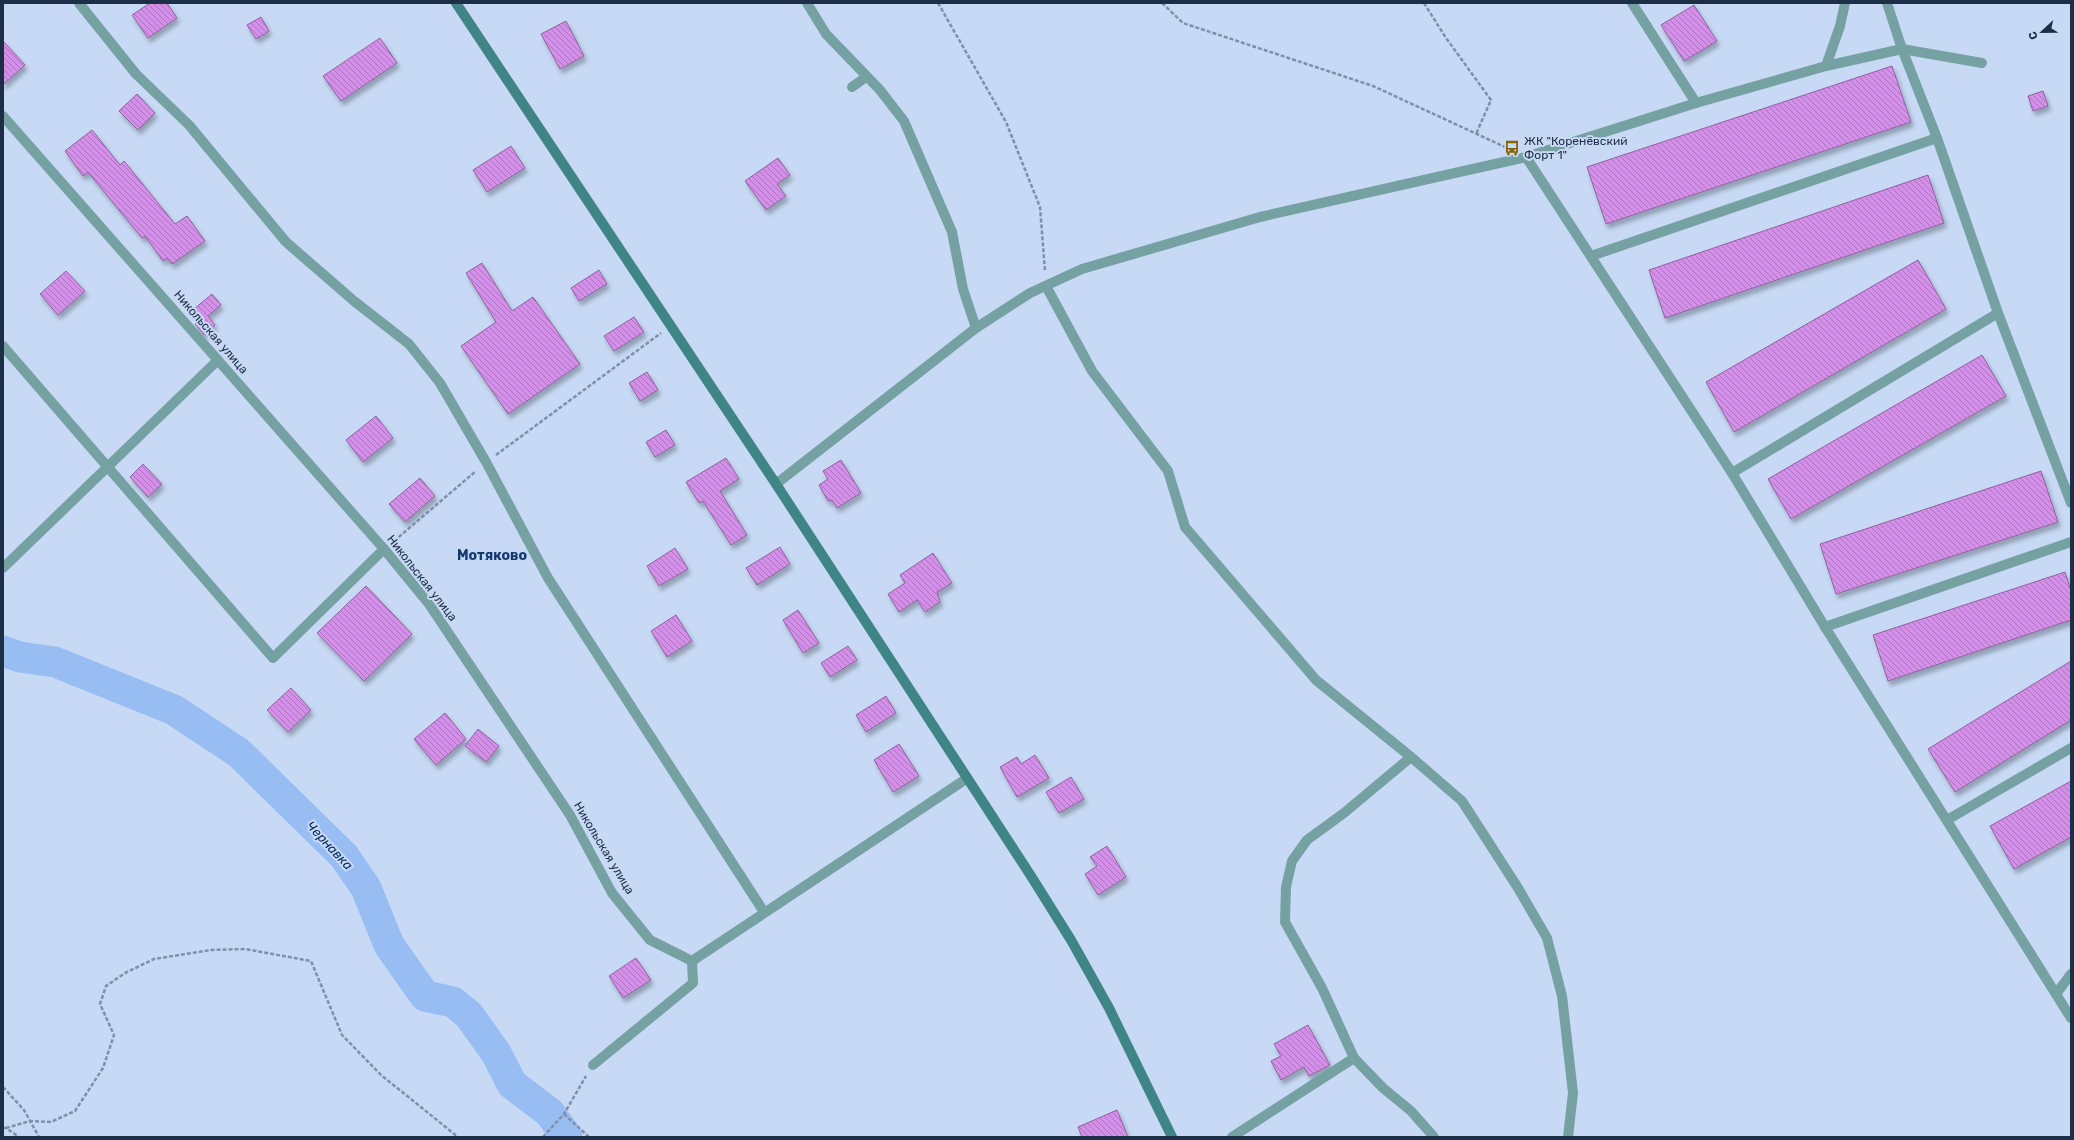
<svg xmlns="http://www.w3.org/2000/svg" width="2074" height="1140" font-family="Rubik,sans-serif">
<style>
.lines{fill:none;stroke-linecap:round;stroke-linejoin:round}
.river{stroke:#98bdf3;stroke-width:31}
.building{fill:url(#building-back-hatch);stroke:#8f619e;filter:url(#shadow)}
.path{stroke:#7e90aa;stroke-width:2.5;stroke-dasharray:4 2;stroke-linecap:butt}
.service{stroke:#76a1a2;stroke-width:10}
.minor{stroke:#76a1a2;stroke-width:10}
.secondary{stroke:#3f8587;stroke-width:10}
.labels{text-anchor:middle;stroke-width:4;stroke-linejoin:round;paint-order:stroke}
.poi-label{font-size:12px;fill:#1d2e47;stroke:#c7d9f4;text-anchor:start}
.street-label{font-size:12px;fill:#1d2e47;stroke:#c7d9f4}
.water-label{font-size:13px;font-style:italic;fill:#01285e;stroke:#c7d9f4}
.quarter-label{font-size:14px;font-weight:bold;fill:#143a71;stroke:#c7d9f4}
</style>
<defs>
<pattern id="building-back-hatch" width="6" height="6" patternUnits="userSpaceOnUse"><rect width="6" height="6" fill="#d48fe9"/><path d="M-1 5l2 2M0 0l6 6M5-1l2 2" fill="none" stroke="#ab75bf"/></pattern>
<filter id="shadow"><feDropShadow dx="2.5" dy="4.5" stdDeviation="2" flood-color="#0004"/></filter>
</defs>
<rect width="100%" height="100%" fill="#c7d9f4"/>
<g class="lines">
<path class="river" d="M3,651l17,6 35,5 119,48 65,43 105,103 22,32 23,57 36,51 28,6 16,13 27,38 16,31 38,29 17,24"/>
</g>
<g class="building">
<path d="M150,3h17l10,15 -29,20 -16,-23z"/>
<path d="M1694,5l23,36 -33,20 -23,-36z"/>
<path d="M261,17l8,14 -13,8 -9,-14z"/>
<path d="M566,21l18,35 -24,13 -19,-35z"/>
<path d="M380,38l17,25 -56,38 -18,-25z"/>
<path d="M3,41l22,24 -22,20z"/>
<path d="M1892,66l19,56 -305,102 -19,-57z"/>
<path d="M2043,91l5,15 -15,5 -5,-15z"/>
<path d="M137,94l18,19 -17,17 -19,-19z"/>
<path d="M92,130l28,35 4,-4 51,63 12,-8 18,25 -33,23 -5,-6 -4,3 -18,-25 -3,2 -54,-66 -5,4 -18,-25z"/>
<path d="M511,146l14,22 -38,24 -14,-22z"/>
<path d="M778,158l12,17 -13,9 9,12 -20,14 -21,-29z"/>
<path d="M1928,175l16,48 -279,95 -16,-48z"/>
<path d="M1918,260l28,49 -212,123 -28,-50z"/>
<path d="M482,263l30,48 21,-14 47,67 -72,50 -47,-68 35,-24 -30,-49z"/>
<path d="M599,270l8,14 -28,17 -8,-13z"/>
<path d="M66,271l19,20 -27,24 -18,-21z"/>
<path d="M212,294l9,11 -13,11 7,9 -11,10 -9,-11 5,-5 -7,-9z"/>
<path d="M634,317l10,15 -30,19 -10,-15z"/>
<path d="M1982,355l24,41 -215,123 -23,-40z"/>
<path d="M647,372l11,18 -18,11 -11,-18z"/>
<path d="M376,416l17,22 -30,24 -17,-22z"/>
<path d="M666,430l9,15 -20,12 -9,-15z"/>
<path d="M726,458l13,21 -19,12 27,44 -16,10 -28,-44 -4,2 -13,-21z"/>
<path d="M841,460l20,33 -24,15 -5,-8 -4,1 -9,-16 9,-6 -5,-8z"/>
<path d="M143,464l19,20 -14,13 -18,-20z"/>
<path d="M2041,471l17,51 -222,72 -16,-50z"/>
<path d="M420,478l15,18 -30,26 -16,-18z"/>
<path d="M780,547l10,17 -33,21 -11,-17z"/>
<path d="M675,548l13,21 -29,17 -12,-20z"/>
<path d="M933,553l19,30 -15,9 3,10 -15,10 -8,-12 -18,12 -11,-18 17,-11 -5,-8z"/>
<path d="M2065,572l6,19v29l-183,61 -15,-46z"/>
<path d="M366,586l46,48 -48,47 -47,-48z"/>
<path d="M798,610l21,33 -16,10 -20,-33z"/>
<path d="M676,615l16,26 -25,16 -16,-26z"/>
<path d="M848,646l9,14 -27,17 -9,-14z"/>
<path d="M2071,661v59l-116,72 -27,-43z"/>
<path d="M291,688l20,22 -23,22 -21,-22z"/>
<path d="M886,696l10,17 -30,19 -10,-17z"/>
<path d="M445,713l21,26 -30,26 -22,-26z"/>
<path d="M478,729l21,17 -13,16 -21,-16z"/>
<path d="M899,744l20,32 -26,16 -19,-32z"/>
<path d="M1035,755l14,23 -32,19 -17,-30 17,-10 4,7z"/>
<path d="M1071,777l13,22 -25,14 -13,-21z"/>
<path d="M2071,781v56l-57,32 -24,-43z"/>
<path d="M1107,846l19,31 -28,18 -13,-21 12,-8 -7,-9z"/>
<path d="M636,958l15,22 -28,18 -14,-22z"/>
<path d="M1308,1025l22,40 -21,11 -5,-9 -23,13 -10,-19 10,-5 -7,-12z"/>
<path d="M1117,1110l11,27h-46l-4,-10z"/>
</g>
<g class="lines">
<g class="path">
<path d="M938,3l68,119 34,85 5,64"/>
<path d="M1162,3l21,20 190,63 132,61"/>
<path d="M1424,3l22,35 45,62 -15,34"/>
<path d="M496,455l165,-122"/>
<path d="M394,541l82,-70"/>
<path d="M3,1087l21,23 15,27"/>
<path d="M564,1114l25,23"/>
<path d="M3,1128h3l13,9"/>
<path d="M6,1128l24,-7 21,1 24,-11 28,-43 11,-33 -14,-31 6,-18 19,-13 29,-14 57,-9 34,-1 66,12 31,74 39,40 77,62"/>
<path d="M543,1137l21,-23 22,-38"/>
</g>
<g class="service">
<path d="M79,3l57,71 53,51 97,117 68,59 55,43 31,39 46,79 62,116 216,334"/>
<path d="M807,3l19,31 54,56 24,31 48,111 11,57 13,39"/>
<path d="M1632,3l64,100"/>
<path d="M1887,3l15,46 35,89 61,175 73,190"/>
<path d="M1982,63l-80,-14 -76,17 -130,37 -170,54 206,316 93,154 246,391"/>
<path d="M1826,66l14,-40 5,-23"/>
<path d="M852,87l14,-10"/>
<path d="M1591,256l346,-118"/>
<path d="M1046,286l46,85 76,100 17,56 131,153 95,77 51,44 56,87 29,50 15,58 11,97 -5,44"/>
<path d="M3,346l270,312 111,-109"/>
<path d="M1732,473l266,-160"/>
<path d="M3,568l215,-208"/>
<path d="M1825,627l246,-85"/>
<path d="M1411,757l-67,56 -37,27 -15,21 -6,26 -1,35 37,66 32,70 29,30 28,23 23,26"/>
<path d="M1947,820l124,-72"/>
<path d="M2056,994l15,-20"/>
<path d="M593,1065l100,-82 -1,-22"/>
<path d="M1232,1137l122,-79"/>
</g>
<g class="minor">
<path d="M3,116l381,433 45,55 141,211 42,78 38,47 42,21 274,-182"/>
<path d="M776,484l200,-156 54,-35 52,-24 178,-52 266,-60"/>
</g>
<path class="secondary" d="M456,3l320,481 255,392 40,64 38,68 63,129"/>
</g>
<defs>
<g id="bus-bare" transform="scale(1.2)"><path d="M-5-6H5V4H4V6H2V4H-2V6H-4V4H-5ZM-3.5-4V0h7V-4ZM-3.5 1.2v1.5H-2V1.2ZM2 1.2v1.5H3.5V1.2Z" fill="#8d6206" stroke="#c7d9f4" stroke-width="2.5" paint-order="stroke"/></g>
</defs>
<g fill-rule="evenodd">
<use href="#bus-bare" x="1512" y="148"/>
</g>
<g class="labels">
<g class="poi-label">
<text x="1524" y="145">ЖК "Коренёвский<tspan x="1524" dy="14">Форт 1"</tspan></text>
</g>
<g class="street-label">
<text transform="translate(211 332) rotate(49)" y="4">Никольская улица</text>
<text transform="translate(422 578) rotate(52)" y="4">Никольская улица</text>
<text transform="translate(604 848) rotate(59)" y="4">Никольская улица</text>
</g>
<g class="water-label">
<text transform="translate(330 845) rotate(47)" y="5">Чернавка</text>
</g>
<g class="quarter-label">
<text x="492" y="560">Мотяково</text>
</g>
</g>
<rect width="2074" height="1140" fill="none" stroke="#1d2e47" stroke-width="8"/>
<g transform="translate(2042 32) rotate(248)" stroke="#c7d9f4" stroke-width="3" paint-order="stroke">
<path d="M0-3L7 15L0 10L-7 15Z" fill="#1d2e47"/>
<text y="-6" font-size="11" font-weight="bold" text-anchor="middle" fill="#1d2e47">С</text>
</g>
</svg>
